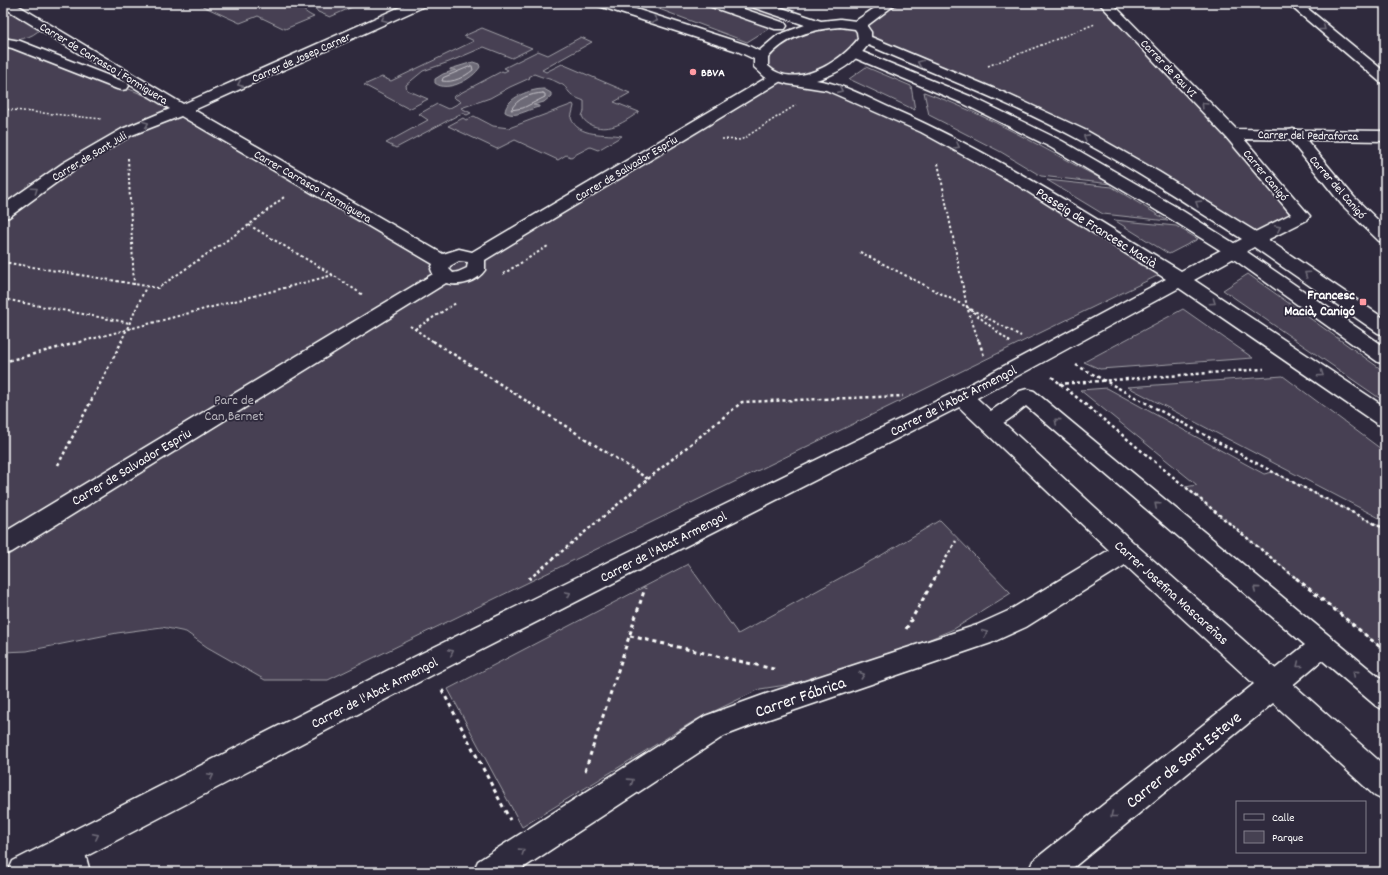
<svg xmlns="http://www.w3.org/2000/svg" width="1388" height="875" font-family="Dekko,sans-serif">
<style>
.green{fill:#464152;stroke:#a2a0a8}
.water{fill:#6d6a77;stroke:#a7a6ad}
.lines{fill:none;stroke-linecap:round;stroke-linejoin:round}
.shore{stroke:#c5c3c9;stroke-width:1}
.service-casing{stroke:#fff;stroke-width:3}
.pedestrian-casing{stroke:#fff;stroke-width:3}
.minor-casing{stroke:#fff;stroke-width:3}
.tertiary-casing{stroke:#fff;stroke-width:3}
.path-far3{stroke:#fff;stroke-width:1.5;stroke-dasharray:2 2;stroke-linecap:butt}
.path-far2{stroke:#fff;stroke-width:2;stroke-dasharray:2.5 2.5;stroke-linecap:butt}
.path-far1{stroke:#fff;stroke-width:2.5;stroke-dasharray:3 3;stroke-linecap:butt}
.path{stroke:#fff;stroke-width:3;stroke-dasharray:4 4;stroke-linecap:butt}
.service{fill:#2f2a3d;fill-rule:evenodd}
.pedestrian{fill:#2f2a3d;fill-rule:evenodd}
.minor{fill:#2f2a3d;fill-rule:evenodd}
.tertiary{fill:#2f2a3d;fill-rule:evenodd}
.oneway{stroke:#6d6a77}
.poi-dot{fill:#ff9aa2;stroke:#2f2a3d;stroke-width:1.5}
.labels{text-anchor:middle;stroke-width:3.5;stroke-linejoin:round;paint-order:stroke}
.far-street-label{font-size:12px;fill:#fff;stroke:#2f2a3d}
.far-poi-label{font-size:12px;font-weight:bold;fill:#fff;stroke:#2f2a3d;text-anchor:start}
.street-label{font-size:14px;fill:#fff;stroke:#2f2a3d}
.poi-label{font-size:14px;font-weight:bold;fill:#fff;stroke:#2f2a3d;text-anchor:end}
.park-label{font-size:14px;fill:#b5b3ba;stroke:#2f2a3d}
.near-street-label{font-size:17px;fill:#fff;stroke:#2f2a3d}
</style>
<rect width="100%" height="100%" fill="#2f2a3d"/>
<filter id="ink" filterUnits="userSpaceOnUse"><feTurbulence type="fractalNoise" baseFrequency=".025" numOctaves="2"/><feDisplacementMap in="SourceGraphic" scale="8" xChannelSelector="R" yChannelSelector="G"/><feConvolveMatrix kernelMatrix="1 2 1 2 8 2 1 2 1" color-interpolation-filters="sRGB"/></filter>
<g filter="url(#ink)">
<g class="green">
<path d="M3,3l38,25c-9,11 -24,12 -38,13z"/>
<path d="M196,3h104c1,7 8,11 14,14l-29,12 -27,-13 -18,7z"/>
<path d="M311,3h50l-31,14 -12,-5z"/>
<path d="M643,3h101l42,15 -39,24z"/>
<path d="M892,3h213l196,213 -46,23 -174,-105 -216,-95 -10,14 -53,25 27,8 105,46 231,140 -837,408h-63l-58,-33 -21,-15 -24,-5 -45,6 -90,18 -24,1v-610l12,2 167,66 262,152 31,-4 301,-180 -16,-15 32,-29 58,-10z"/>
<path d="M482,28l50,20 -20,10 -28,-11 -35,15 -26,9 -17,14 1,5 21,9 -19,10 -45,-24 18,-8 9,4 83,-40 -10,-5z"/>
<path d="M581,37l11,5 -50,28 4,2 16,-8 68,29 -16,9 25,10c-15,10 -28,20 -46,14 -5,-2 -9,-5 -11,-10l2,-5v-10c-4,-2 -9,-3 -12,-6 -5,-4 -5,-8 -11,-11 -8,-5 -18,-6 -27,-10l-5,3 1,1 -20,9 -20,11 -29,10 10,5 -4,2 -5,-2 -66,35 -10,-5 42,-23 -9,-6 18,-10 11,5 13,-7 -8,-5 49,-26 2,1 4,-2 -4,-2 34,-17 10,4z"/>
<path d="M866,67l45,19 4,24 -66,-31z"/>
<path d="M924,92c66,23 125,60 187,92l-70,-8 -40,-24 -72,-37z"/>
<path d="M573,104l1,2 -3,12c7,20 35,15 51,18l-24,14 -8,-3 -19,10 -5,-2 -8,5 -43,-20 -18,9 -49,-23 15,-8 3,2 8,-4 19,10 16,2z"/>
<path d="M1047,180l65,7 56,34 -65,-7z"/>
<path d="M1114,220l62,6 22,13 -29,15z"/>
<path d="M1248,274l137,98v30l-162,-112z"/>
<path d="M1183,309l70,49 -153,11 -16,-7z"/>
<path d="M1283,376l102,76v69l-257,-134z"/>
<path d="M1107,388l157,86 9,-2 112,57v122l-200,-164 12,-2 -117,-95z"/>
<path d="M940,520l71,73 -57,36 -116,48 -78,12 -66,32 -172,106 -74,-138 240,-125 50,70 142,-78z"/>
</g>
<g class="water">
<path d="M473,62l6,2 1,3c-7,12 -33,26 -45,16v-4l8,-5 13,-4h-6v-1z"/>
<path d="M544,89l7,4v3l-7,6 -11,3 6,1v1c-11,2 -24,12 -34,5 1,-15 27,-23 39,-23z"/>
</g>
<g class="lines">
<g class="shore">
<path d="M472,66l1,4c-9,7 -19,13 -31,11l1,-3z"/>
<path d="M543,93l2,1v3l-22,11 -12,2c6,-12 19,-16 32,-17z"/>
</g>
<g class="service-casing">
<path id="service" d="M1027,389l7,2 351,291v28l-9,-4 -54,-46 -39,33 -9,4 -9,-4 -3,-8 3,-8 40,-32 -279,-239c-12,9 -28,26 -44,21l-3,-5 3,-5 38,-26z"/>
</g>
<g class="pedestrian-casing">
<g id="pedestrian">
<path d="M708,3h18l59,20 2,3 -2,3h-10l-66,-23z"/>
<path d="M855,49l117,48 90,44 116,67 62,39 145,100v17l-7,-2 -150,-107 -62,-39 -116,-69 -88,-44 -112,-47 -2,-3 2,-3z"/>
<path d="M1293,129l6,2 55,66 31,30v15l-6,-1 -37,-36 -57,-71 2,-3z"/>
</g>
</g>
<g class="minor-casing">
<g id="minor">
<path d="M3,3h11l169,101 226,-101h17l-1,3 -231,104 249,144 16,-5 13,3 299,-177 5,-1 5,1 2,3 -2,3 -296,179v10c-8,12 -26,17 -39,13l-434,269 -9,3v-22l430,-259 -2,-5 2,-5 -252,-148 -49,19 -57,34 -66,48 -6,1v-13l60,-42 59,-34 48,-20 -43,-26 2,3 -2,3 -5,1 -5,-1 -105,-41 -9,-2v-8l17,3 107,42 -124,-76zM459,261l9,1 -1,6 -9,4 -5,1 -4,-4 1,-3z"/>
<path d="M882,3h15l-33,25h-10l-2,-3 2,-3z"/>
<path d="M1099,3h13l124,126 149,2v10l-141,-2 66,77 -3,4 -46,23 -6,2 -6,-2 -3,-4 3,-4 42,-21 -65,-77z"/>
<path d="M1287,3h14l84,69v11l-5,-1z"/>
<path d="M962,389l7,2 166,153 250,222v35l-10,-5 -102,-93 -205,169h-40l5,-11 221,-177 -129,-119 -99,62 -35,16 -225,77 -42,16 -207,136h-44l5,-11 227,-145 61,-22 211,-69 31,-14 101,-61 -154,-147 -4,-6 4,-6z"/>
<path d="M69,835l11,4 4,11 6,22h-32l-4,-22 4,-11z"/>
</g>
</g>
<g class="tertiary-casing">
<path id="tertiary" d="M598,3h19l130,42 12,6 19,-16 27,-10 -56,-19 -1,-3h19l54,18 19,-2 24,3 7,10v5l136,57 80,37 72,41 102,63 124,84v16l-7,-2 -124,-86 -60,33 191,127v19l-8,-2 -198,-136 -204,111 -537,273 -382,200h-48l5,-11 407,-207 541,-265 205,-110 -152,-96 -93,-51 -95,-42 -38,-6 -23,-7 -11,-10v-8l-17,-8 -138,-45zM840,27l15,2 2,3 1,7c-17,23 -64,52 -90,27v-8c18,-22 45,-29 72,-31zM868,45c69,30 141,57 208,93 57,30 111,66 166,101l-61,32c-94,-57 -185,-117 -286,-161 -25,-11 -51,-26 -79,-30 22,-6 38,-17 52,-35z"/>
</g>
<g class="path-far3">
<path d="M988,66l107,-42"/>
<path d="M3,109l99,10"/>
<path d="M722,139l19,1 55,-35"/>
</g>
<g class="path-far2">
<path d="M128,158l6,127"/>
<path d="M938,163l29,144 12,35"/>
<path d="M249,225l84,50 30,20"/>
<path d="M860,252l107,55"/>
<path d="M3,262l155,26 91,-63 35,-28"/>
<path d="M503,274l45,-28"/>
<path d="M3,299l127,24"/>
<path d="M410,326l24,16"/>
<path d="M415,329l41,-26"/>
<path d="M80,342l253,-67"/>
<path d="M121,342l25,-55"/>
<path d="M1010,342l-43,-35 54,29"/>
</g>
<g class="path-far1">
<path d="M433,341l215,138 -119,100"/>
<path d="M979,341l5,15"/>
<path d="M1008,341l2,1"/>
<path d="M3,362l81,-21"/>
<path d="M1076,365l197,107 112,57"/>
<path d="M1052,377l245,202"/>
<path d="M1059,384l205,-15"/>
<path d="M58,465l64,-124"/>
<path d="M648,479l94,-77 161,-6"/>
<path d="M934,579l22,-38"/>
</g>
<g class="path">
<path d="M1296,578l89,73"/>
<path d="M529,579l1,-1"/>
<path d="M906,629l29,-51"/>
<path d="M630,636l148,34"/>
<path d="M442,690l68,130"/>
<path d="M585,771l60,-183"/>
</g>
<use href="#service" class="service"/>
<use href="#pedestrian" class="pedestrian"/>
<use href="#minor" class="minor"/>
<use href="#tertiary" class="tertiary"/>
</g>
<defs><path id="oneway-chevron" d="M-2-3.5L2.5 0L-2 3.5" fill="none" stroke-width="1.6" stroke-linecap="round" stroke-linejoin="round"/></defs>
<g class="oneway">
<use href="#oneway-chevron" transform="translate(384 19) rotate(156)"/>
<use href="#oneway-chevron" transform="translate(655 20) rotate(18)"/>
<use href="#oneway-chevron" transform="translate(1323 28) rotate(39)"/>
<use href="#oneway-chevron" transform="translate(920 63) rotate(-157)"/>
<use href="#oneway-chevron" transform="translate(240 84) rotate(156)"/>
<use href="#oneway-chevron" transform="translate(840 90) rotate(24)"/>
<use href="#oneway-chevron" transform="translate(1204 105) rotate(-134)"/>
<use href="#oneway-chevron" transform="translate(146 124) rotate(-22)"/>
<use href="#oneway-chevron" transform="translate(1086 137) rotate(-151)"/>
<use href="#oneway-chevron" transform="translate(957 146) rotate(28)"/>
<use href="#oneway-chevron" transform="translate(35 190) rotate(-35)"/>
<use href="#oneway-chevron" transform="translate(1198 203) rotate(-148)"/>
<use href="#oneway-chevron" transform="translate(1278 228) rotate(-27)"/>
<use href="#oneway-chevron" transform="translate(1307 274) rotate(-146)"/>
<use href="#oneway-chevron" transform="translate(1213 302) rotate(34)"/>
<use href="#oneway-chevron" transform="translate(1321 374) rotate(34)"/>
<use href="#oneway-chevron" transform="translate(1057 421) rotate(-140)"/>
<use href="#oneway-chevron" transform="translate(1157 505) rotate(-140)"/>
<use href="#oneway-chevron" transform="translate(1256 589) rotate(-140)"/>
<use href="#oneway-chevron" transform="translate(568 594) rotate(-27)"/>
<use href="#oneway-chevron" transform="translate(985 633) rotate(-23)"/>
<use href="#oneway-chevron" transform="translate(451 652) rotate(-27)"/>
<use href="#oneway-chevron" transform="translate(1299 665) rotate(141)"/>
<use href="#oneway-chevron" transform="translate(1355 673) rotate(-140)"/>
<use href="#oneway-chevron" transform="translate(862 675) rotate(-19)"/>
<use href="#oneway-chevron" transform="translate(211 776) rotate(-27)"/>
<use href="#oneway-chevron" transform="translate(631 781) rotate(-33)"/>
<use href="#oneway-chevron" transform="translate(1113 815) rotate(141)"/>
<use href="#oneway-chevron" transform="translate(96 836) rotate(-27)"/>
<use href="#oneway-chevron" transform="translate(522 851) rotate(-33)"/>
</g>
</g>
<g class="poi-dot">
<circle cx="693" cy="72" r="4"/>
<rect x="1359" y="298" width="8" height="8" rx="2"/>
</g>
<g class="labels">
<g class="far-street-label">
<text transform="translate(301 57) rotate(-24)" y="4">Carrer de Josep Carner</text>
<text transform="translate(104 63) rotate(31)" y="4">Carrer de Carrasco i Formiguera</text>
<text transform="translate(1169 68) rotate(46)" y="4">Carrer de Pau VI</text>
<text transform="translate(1308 135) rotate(1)" y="4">Carrer del Pedraforca</text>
<text transform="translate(89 156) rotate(-31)" y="4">Carrer de Sant Juli</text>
<text transform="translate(626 168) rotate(-31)" y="4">Carrer de Salvador Espriu</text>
<text transform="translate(1266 175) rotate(50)" y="4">Carrer Canigó</text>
<text transform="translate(313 186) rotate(30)" y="4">Carrer Carrasco i Formiguera</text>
<text transform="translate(1338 187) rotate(49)" y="4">Carrer del Canigó</text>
</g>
<g class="far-poi-label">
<text x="701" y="76">BBVA</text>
</g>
<g class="street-label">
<text transform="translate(1097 227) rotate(32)" y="5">Passeig de Francesc Macià</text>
<text transform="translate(953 400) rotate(-27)" y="5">Carrer de l'Abat Armengol</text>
<text transform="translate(131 466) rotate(-31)" y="5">Carrer de Salvador Espriu</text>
<text transform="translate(663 546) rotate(-27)" y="5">Carrer de l'Abat Armengol</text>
<text transform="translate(1172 592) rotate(42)" y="5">Carrer Josefina Mascareñas</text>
<text transform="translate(374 692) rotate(-27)" y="5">Carrer de l'Abat Armengol</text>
</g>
<g class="poi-label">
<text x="1355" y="299">Francesc<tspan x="1355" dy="16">Macià, Canigó</tspan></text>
</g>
<g class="park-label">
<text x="234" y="404">Parc de<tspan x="234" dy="16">Can Bernet</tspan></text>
</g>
<g class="near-street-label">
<text transform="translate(800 696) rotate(-19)" y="6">Carrer Fábrica</text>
<text transform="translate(1183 759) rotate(-39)" y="6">Carrer de Sant Esteve</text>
</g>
</g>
<rect width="1388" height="875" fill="none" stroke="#2f2a3d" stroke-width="16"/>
<rect x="8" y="8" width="1372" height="859" fill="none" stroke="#fff" stroke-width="1.5" filter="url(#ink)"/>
<rect x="1236" y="801" width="130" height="52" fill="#2f2a3d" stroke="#827f8b"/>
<rect x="1244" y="814" width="20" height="6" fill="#2f2a3d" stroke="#827f8b"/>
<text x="1272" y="821" font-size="12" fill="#ffffff">Calle</text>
<rect x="1244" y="831" width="20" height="12" fill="#464152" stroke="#827f8b"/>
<text x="1272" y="841" font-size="12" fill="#ffffff">Parque</text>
</svg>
